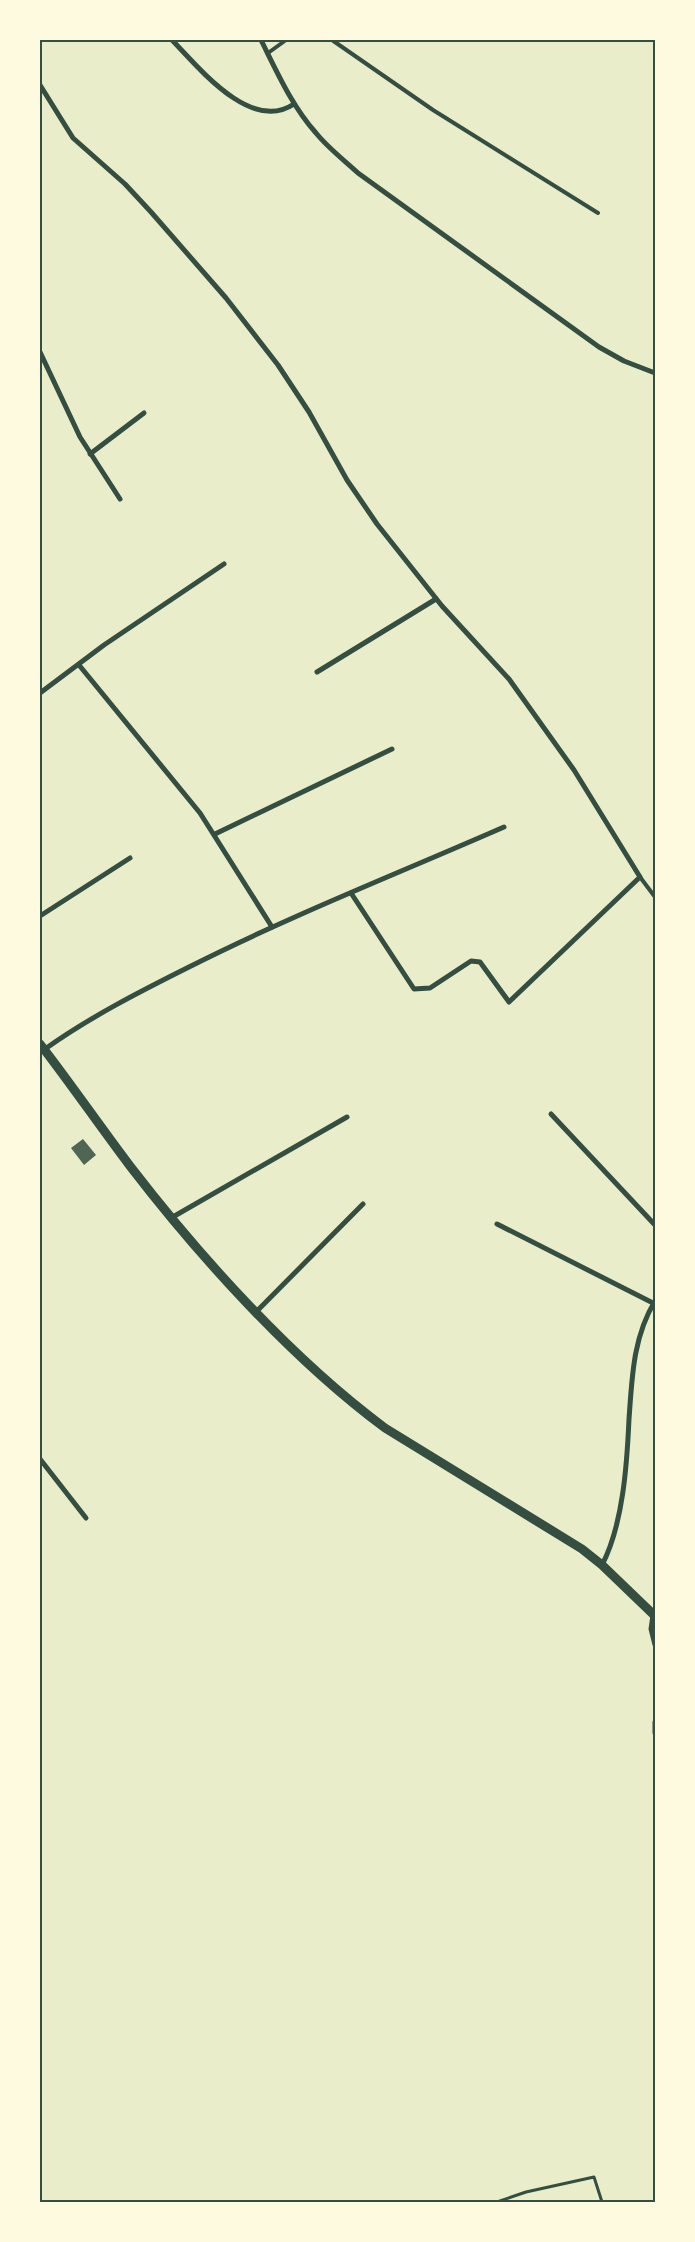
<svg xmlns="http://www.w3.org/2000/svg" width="695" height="2242" font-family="Lora,serif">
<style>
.building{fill:#4f6655}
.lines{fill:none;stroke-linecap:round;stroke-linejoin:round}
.path{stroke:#344e41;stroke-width:3}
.service{stroke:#344e41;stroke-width:4}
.minor{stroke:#344e41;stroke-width:5}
.tertiary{stroke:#344e41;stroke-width:9}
.neatline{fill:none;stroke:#344e41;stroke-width:2}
</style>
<rect width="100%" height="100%" fill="#e9edc9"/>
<path class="building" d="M83,1139l13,16 -12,10 -13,-17z"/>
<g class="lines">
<path class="path" d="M497,2202l29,-10 68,-15 8,25"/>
<g class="service">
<path d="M332,40l101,70 165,103"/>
<path d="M268,53l18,-13"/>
<path d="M640,877l15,20"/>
</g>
<g class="minor">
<path d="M172,40c27,28 79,93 122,64"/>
<path d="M261,40c16,32 31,66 55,93 12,15 28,27 42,40l241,174 25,14 31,12"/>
<path d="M40,85l33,53 52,46 26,28 75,86 52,67 31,47 38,68 30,44 65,82 67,73 65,91 66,107 -131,125 -29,-40 -9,-1 -41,27 -16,1 -63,-96"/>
<path d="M40,352l40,85 40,62"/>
<path d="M90,454l54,-41"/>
<path d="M79,665l121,148 72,114"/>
<path d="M317,672l119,-73"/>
<path d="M40,693l64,-48 120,-81"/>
<path d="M215,834l177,-85"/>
<path d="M40,916l90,-58"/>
<path d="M45,1049c45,-32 94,-57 144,-82 103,-52 210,-94 315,-140"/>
<path d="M551,1114l104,111"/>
<path d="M171,1218l176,-101"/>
<path d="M497,1224l158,80"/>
<path d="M256,1312l107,-108"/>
<path d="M40,1459l46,59"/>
<path d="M602,1565c21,-40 25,-101 27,-146 3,-41 4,-82 26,-118"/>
<path d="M653,1615l-2,14 4,16"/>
<path d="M655,1722v11"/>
</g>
<path class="tertiary" d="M40,1044c31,40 59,81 90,122 70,91 163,194 255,262l197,121 20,16 53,51"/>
</g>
<rect width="695" height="2242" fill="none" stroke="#fefae0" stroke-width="82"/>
<rect x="41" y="41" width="613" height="2160" class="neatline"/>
</svg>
